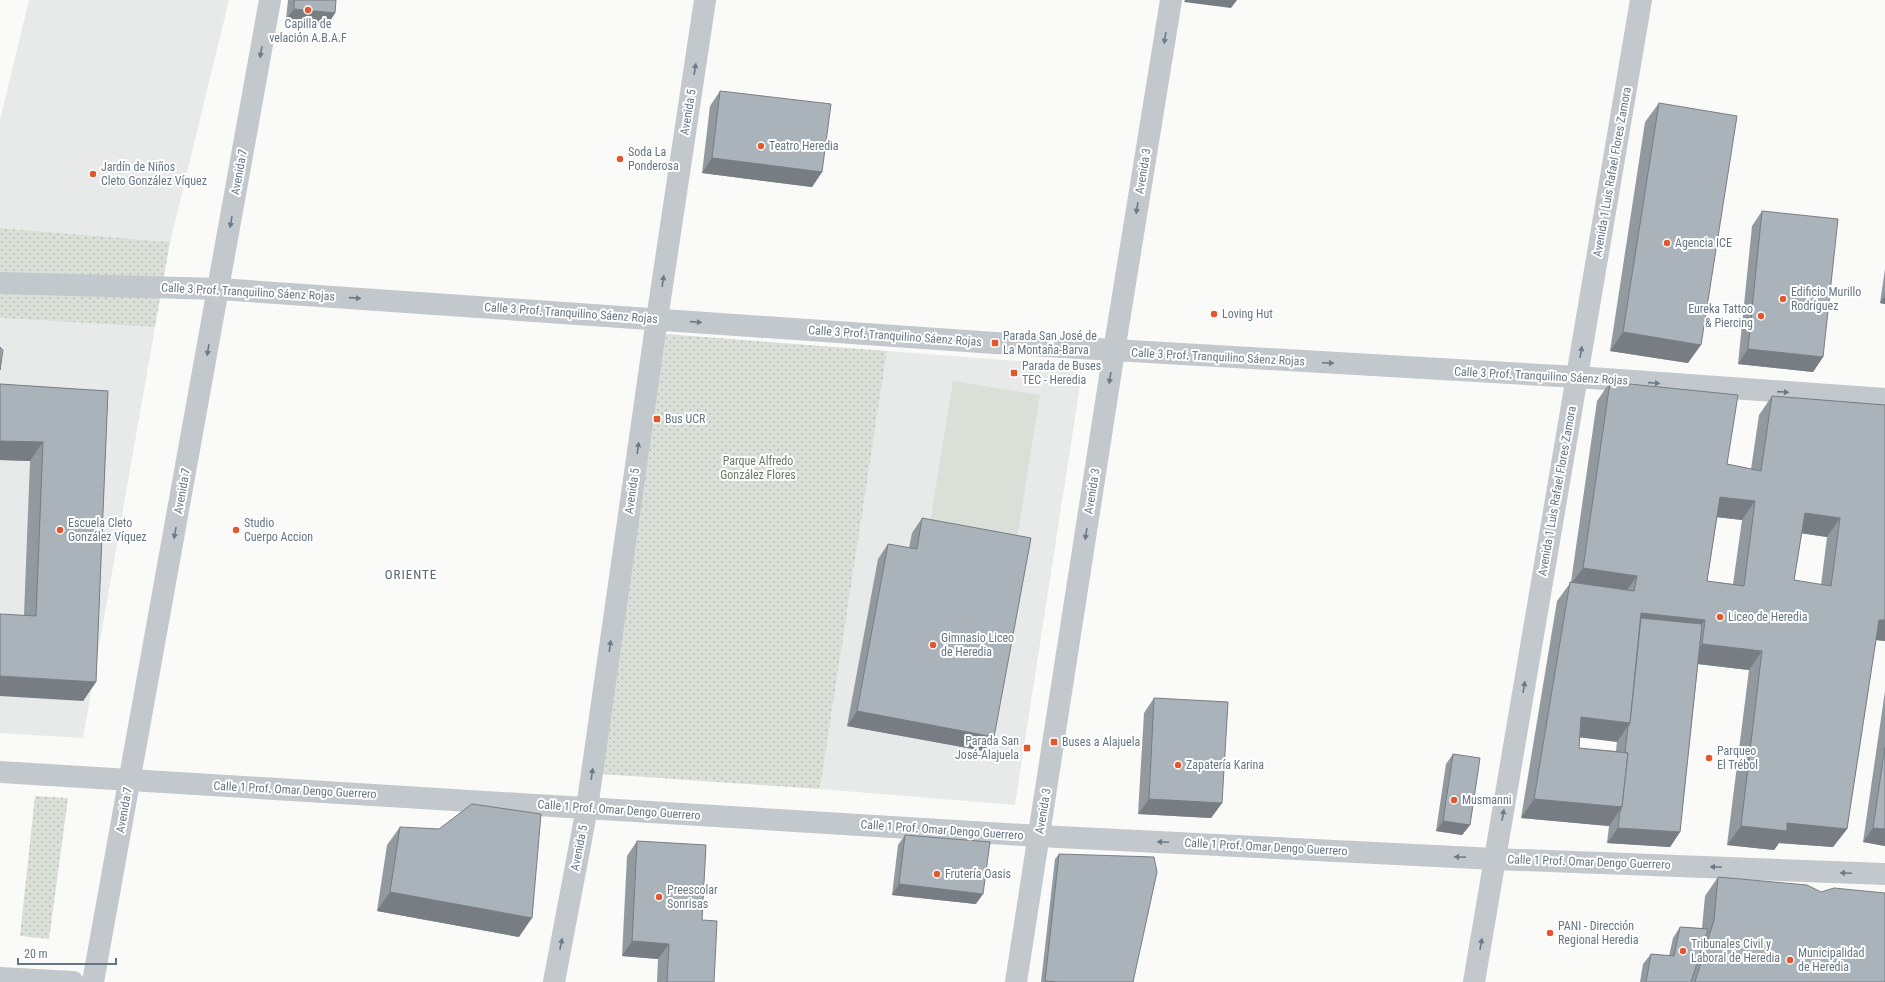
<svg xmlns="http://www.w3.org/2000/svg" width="1885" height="982" font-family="'Roboto Condensed',sans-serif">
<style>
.built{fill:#e8e9e9}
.grass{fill:#dadfd7}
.park{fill:url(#park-dots)}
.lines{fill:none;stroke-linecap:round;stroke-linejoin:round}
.pedestrian{stroke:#c3c8cc;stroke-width:22}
.minor{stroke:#c3c8cc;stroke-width:22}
.tertiary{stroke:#c3c8cc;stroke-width:22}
.wall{fill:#929a9f;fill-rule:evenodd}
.shaded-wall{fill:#777d82}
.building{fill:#aab3b9;stroke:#777d82;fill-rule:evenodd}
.oneway{fill:#6a7a87}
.poi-dot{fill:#e4572e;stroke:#fff;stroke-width:1.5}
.labels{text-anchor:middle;stroke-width:4;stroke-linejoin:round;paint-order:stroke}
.poi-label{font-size:12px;fill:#657683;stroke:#fff;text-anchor:start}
.street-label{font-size:12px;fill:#657683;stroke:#fff}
.park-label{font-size:12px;fill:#687a64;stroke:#fff}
.neighbourhood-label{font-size:13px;letter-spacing:1px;fill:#57646e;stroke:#fff}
</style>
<defs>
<pattern id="park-dots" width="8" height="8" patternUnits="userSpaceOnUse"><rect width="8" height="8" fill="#dadfd7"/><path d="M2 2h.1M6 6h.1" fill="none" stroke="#b4b9b4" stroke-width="1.8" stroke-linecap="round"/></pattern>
</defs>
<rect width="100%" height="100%" fill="#fafaf8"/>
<g class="built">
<path d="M29,0h200l-59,242 -170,-14v-108z"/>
<path d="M0,318l155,9 -72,411 -83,-5z"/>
<path d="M887,351l196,15 -68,439 -195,-16z"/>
</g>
<path class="grass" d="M953,381l87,14 -23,143 -87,-15z"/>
<g class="park">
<path d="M0,228l170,14 -15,85 -155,-9z"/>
<path d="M666,334l221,17 -67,438 -218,-15z"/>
<path d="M35,796l33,2 -19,141 -29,-3z"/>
</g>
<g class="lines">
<path class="pedestrian" d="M0,283l219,6"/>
<g class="minor">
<path d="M219,289l776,54 582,34 308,22"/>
<path d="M0,772l1039,64 456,23 390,15"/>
<path d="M0,978l73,4"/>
<path d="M93,982l177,-982"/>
<path d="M554,982l33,-174 70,-489 48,-319"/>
<path d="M1474,982l167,-982"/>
</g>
<path class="tertiary" d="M1016,982l98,-631 57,-351"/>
</g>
<g class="wall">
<path d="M288,0h48l-1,13 -7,11 -42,-5z"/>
<path d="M720,91l102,81 -10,15 -110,-14 8,-67z"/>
<path d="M1659,103l29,260 -78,-12 35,-229z"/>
<path d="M1762,211l61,146 -10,15 -75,-8 14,-138z"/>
<path d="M1885,269v35l-5,-1z"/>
<path d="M1610,382l117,82 24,5 8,-54 13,-19 113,9v236l-9,-1 -29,189 -14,18 -54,-4 -5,7 -47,-5 22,-175 -51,-6 -18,168 -10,15 -63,-4 2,-17 -88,-8 36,-217 14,-19 26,-181zM1717,517l25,3 -9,64 -26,-3zM1802,533l25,4 -6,48 -27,-5zM1580,737l37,4 -1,10 -37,-3z"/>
<path d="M0,384l108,7 -12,291 -13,19 -59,-86 6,-154 -30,-1z"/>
<path d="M922,518l62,233 -137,-25 31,-167 10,-15 21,4 3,-15z"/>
<path d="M1885,691v155l-22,-4z"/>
<path d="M1154,698l68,105 -11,15 -73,-4 6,-101z"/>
<path d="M1453,754l17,71 -8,10 -26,-4 10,-67z"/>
<path d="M400,827l119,110 -142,-26 10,-66z"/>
<path d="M905,835l71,69 -84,-9 6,-50z"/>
<path d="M637,841l65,79 12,62h-57l1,-23 -36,-3 5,-100z"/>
<path d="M1059,854l74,128h-92l14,-123z"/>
<path d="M1718,877l167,105h-245l3,-18 8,-10 18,2 4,-18 7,-11 22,1 3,-32z"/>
</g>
<g class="shaded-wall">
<path d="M1185,0h52l-6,8 -47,-6z"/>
<path d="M294,9l41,4 -7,11 -42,-5z"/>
<path d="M712,158l110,14 -10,15 -110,-14z"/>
<path d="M1885,296v8l-5,-1z"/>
<path d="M1623,332l78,13 -13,18 -78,-12z"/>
<path d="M1748,349l75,8 -10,15 -75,-8z"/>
<path d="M0,441l43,1 -13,19 -30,-1z"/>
<path d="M1720,497l35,4 -13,19 -35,-4z"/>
<path d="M1805,513l35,5 -13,19 -35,-5z"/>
<path d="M1583,568l54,8 -13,18 -54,-8z"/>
<path d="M1641,613l64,7 -14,19 -54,-6z"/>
<path d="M1879,620h6v21l-19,-2z"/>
<path d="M1702,644l60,7 -13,19 -60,-7z"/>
<path d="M0,676l96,6 -13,19 -83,-5z"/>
<path d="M857,711l137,26 -10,14 -137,-25z"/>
<path d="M1581,717l49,6 -13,19 -49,-6z"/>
<path d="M1149,799l73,4 -11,15 -73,-4z"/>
<path d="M1534,799l88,8 -13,19 -88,-8z"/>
<path d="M1443,821l27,4 -8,10 -26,-4z"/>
<path d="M1787,823l60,6 -14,18 -54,-4 -5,7 -47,-5 14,-19z"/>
<path d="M1618,828l62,4 -10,15 -63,-4z"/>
<path d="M1873,828l12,1v17l-22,-4z"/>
<path d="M899,884l84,10 -7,10 -84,-9z"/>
<path d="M390,892l142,26 -13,19 -142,-26z"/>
<path d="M632,941l37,3 -11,15 -36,-3z"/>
</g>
<g class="building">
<path d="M294,0h42l-1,13 -41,-4z"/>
<path d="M720,91l111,13 -9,68 -110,-14z"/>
<path d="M1659,103l78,13 -36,229 -78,-13z"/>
<path d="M1762,211l76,8 -15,138 -75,-8z"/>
<path d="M0,347l3,3 -3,20z"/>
<path d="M1610,382l128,13 -11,69 34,7 11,-75 113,9v215h-6l-32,209 -60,-6v8l-46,-5 21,-175 -60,-7 3,-24 -64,-7 -11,110 -49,-6 -2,31 49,5 -6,54 -88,-8 36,-217 64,9 3,-15 -54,-8zM1720,497l35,4 -11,85 -37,-5zM1805,513l35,5 -9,68 -37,-6z"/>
<path d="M0,384l108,7 -12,291 -96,-6v-62l36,2 7,-174 -43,-1z"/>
<path d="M922,518l109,20 -37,199 -137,-26 31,-167 29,5z"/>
<path d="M1641,618l61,6 -22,208 -62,-4 2,-17 2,-4 6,-54 -3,-1 3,-26 2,-3z"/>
<path d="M1154,698l74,4 -6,101 -73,-4z"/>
<path d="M1885,747v82l-12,-1z"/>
<path d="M1453,754l27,4 -10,67 -27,-4z"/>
<path d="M472,804l69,10 -9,104 -142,-26 10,-65 39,2z"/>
<path d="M905,835l85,7 -7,52 -84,-10z"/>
<path d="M637,841l69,4 -4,75 15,1 -3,61h-47l2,-38 -37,-3z"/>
<path d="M1059,854l95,3 3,15 -24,110h-75l-13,-1z"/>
<path d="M1718,877l89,8 14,7 13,-4 51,5v89h-190l19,-62z"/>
<path d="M1680,927l28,2 -17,53h-45l5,-28 23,2z"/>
</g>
<defs><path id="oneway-solid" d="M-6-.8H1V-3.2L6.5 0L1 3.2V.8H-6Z"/></defs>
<g class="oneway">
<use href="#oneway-solid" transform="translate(1165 38) rotate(99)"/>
<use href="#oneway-solid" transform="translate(261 52) rotate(100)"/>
<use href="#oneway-solid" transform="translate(695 69) rotate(-81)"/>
<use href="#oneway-solid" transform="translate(1137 208) rotate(99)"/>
<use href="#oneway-solid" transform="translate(231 222) rotate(100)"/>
<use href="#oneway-solid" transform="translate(663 281) rotate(-81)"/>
<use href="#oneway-solid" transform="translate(355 298) rotate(4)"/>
<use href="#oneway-solid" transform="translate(696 322) rotate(4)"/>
<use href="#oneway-solid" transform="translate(208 350) rotate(100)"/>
<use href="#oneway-solid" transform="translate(1581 352) rotate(-80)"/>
<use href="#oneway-solid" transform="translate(1328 363) rotate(3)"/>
<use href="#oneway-solid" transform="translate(1110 378) rotate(99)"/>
<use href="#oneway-solid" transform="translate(1654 383) rotate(4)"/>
<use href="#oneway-solid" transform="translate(1783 392) rotate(4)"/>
<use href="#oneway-solid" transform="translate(638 448) rotate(-82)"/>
<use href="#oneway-solid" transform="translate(175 533) rotate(100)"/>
<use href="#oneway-solid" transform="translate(1086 534) rotate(99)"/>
<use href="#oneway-solid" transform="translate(610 646) rotate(-82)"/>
<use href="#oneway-solid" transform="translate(1524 687) rotate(-80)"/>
<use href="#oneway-solid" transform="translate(592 774) rotate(-82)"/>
<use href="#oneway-solid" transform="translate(1503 815) rotate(-80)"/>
<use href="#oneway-solid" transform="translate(1163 842) rotate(-177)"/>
<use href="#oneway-solid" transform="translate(1460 857) rotate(-177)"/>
<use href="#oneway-solid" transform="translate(1716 867) rotate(-178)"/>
<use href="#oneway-solid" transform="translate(1846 873) rotate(-178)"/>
<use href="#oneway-solid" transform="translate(561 944) rotate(-79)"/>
<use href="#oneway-solid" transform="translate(1481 944) rotate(-80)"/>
</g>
<g class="poi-dot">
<circle cx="308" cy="10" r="4"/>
<circle cx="761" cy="146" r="4"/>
<circle cx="620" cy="159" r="4"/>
<circle cx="93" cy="174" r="4"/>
<circle cx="1667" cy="243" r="4"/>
<circle cx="1783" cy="299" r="4"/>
<circle cx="1214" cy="314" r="4"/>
<circle cx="1761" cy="316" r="4"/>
<rect x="991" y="339" width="8" height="8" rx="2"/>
<rect x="1010" y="369" width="8" height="8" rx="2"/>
<rect x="653" y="415" width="8" height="8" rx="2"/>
<circle cx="60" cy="530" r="4"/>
<circle cx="236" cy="530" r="4"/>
<circle cx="1720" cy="617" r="4"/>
<circle cx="933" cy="645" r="4"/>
<rect x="1050" y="738" width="8" height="8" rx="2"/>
<rect x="1023" y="744" width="8" height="8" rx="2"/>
<circle cx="1709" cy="758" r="4"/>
<circle cx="1178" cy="765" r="4"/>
<circle cx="1454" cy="800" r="4"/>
<circle cx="937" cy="874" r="4"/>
<circle cx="659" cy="897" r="4"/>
<circle cx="1550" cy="933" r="4"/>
<circle cx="1683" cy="951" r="4"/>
<circle cx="1790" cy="960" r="4"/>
</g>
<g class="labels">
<g class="poi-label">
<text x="308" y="28" text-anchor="middle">Capilla de<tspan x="308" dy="14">velación A.B.A.F</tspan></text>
<text x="769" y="150">Teatro Heredia</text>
<text x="628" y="156">Soda La<tspan x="628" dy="14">Ponderosa</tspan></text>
<text x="101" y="171">Jardín de Niños<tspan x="101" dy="14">Cleto González Víquez</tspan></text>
<text x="1675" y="247">Agencia ICE</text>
<text x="1791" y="296">Edificio Murillo<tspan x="1791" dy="14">Rodríguez</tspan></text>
<text x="1753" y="313" text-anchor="end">Eureka Tattoo<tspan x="1753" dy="14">&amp; Piercing</tspan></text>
<text x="1222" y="318">Loving Hut</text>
<text x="1003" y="340">Parada San José de<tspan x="1003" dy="14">La Montaña-Barva</tspan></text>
<text x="1022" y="370">Parada de Buses<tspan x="1022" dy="14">TEC - Heredia</tspan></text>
<text x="665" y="423">Bus UCR</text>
<text x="68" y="527">Escuela Cleto<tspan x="68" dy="14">González Víquez</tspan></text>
<text x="244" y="527">Studio<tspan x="244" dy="14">Cuerpo Accion</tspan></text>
<text x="1728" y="621">Liceo de Heredia</text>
<text x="941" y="642">Gimnasio Liceo<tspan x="941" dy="14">de Heredia</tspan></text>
<text x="1019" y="745" text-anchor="end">Parada San<tspan x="1019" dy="14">José-Alajuela</tspan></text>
<text x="1062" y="746">Buses a Alajuela</text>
<text x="1717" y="755">Parqueo<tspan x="1717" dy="14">El Trébol</tspan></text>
<text x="1186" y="769">Zapatería Karina</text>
<text x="1462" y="804">Musmanni</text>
<text x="945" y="878">Frutería Oasis</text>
<text x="667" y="894">Preescolar<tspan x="667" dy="14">Sonrisas</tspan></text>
<text x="1558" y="930">PANI - Dirección<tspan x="1558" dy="14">Regional Heredia</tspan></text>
<text x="1691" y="948">Tribunales Civil y<tspan x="1691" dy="14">Laboral de Heredia</tspan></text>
<text x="1798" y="957">Municipalidad<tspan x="1798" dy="14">de Heredia</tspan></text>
</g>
<g class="street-label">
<text transform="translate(688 112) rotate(-81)" y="4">Avenida 5</text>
<text transform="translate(1143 171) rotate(-81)" y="4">Avenida 3</text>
<text transform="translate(239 172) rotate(-80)" y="4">Avenida 7</text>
<text transform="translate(1612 172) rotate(-80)" y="4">Avenida 1 Luis Rafael Flores Zamora</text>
<text transform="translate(248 292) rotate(3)" y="4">Calle 3 Prof. Tranquilino Sáenz Rojas</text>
<text transform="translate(571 313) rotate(4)" y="4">Calle 3 Prof. Tranquilino Sáenz Rojas</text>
<text transform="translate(895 336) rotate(4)" y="4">Calle 3 Prof. Tranquilino Sáenz Rojas</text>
<text transform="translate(1218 357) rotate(3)" y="4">Calle 3 Prof. Tranquilino Sáenz Rojas</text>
<text transform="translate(1541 376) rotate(3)" y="4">Calle 3 Prof. Tranquilino Sáenz Rojas</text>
<text transform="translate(182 491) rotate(-80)" y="4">Avenida 7</text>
<text transform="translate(632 491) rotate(-82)" y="4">Avenida 5</text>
<text transform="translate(1092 491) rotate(-81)" y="4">Avenida 3</text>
<text transform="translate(1557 491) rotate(-80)" y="4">Avenida 1 Luis Rafael Flores Zamora</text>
<text transform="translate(295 790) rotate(3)" y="4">Calle 1 Prof. Omar Dengo Guerrero</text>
<text transform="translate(124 810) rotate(-80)" y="4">Avenida 7</text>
<text transform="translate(619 810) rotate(4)" y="4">Calle 1 Prof. Omar Dengo Guerrero</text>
<text transform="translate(1043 811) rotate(-81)" y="4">Avenida 3</text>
<text transform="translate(942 830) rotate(4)" y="4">Calle 1 Prof. Omar Dengo Guerrero</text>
<text transform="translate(1266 847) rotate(3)" y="4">Calle 1 Prof. Omar Dengo Guerrero</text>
<text transform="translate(579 848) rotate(-79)" y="4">Avenida 5</text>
<text transform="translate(1589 862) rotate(2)" y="4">Calle 1 Prof. Omar Dengo Guerrero</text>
</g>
<g class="park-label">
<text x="758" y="465">Parque Alfredo<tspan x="758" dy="14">González Flores</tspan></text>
</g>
<g class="neighbourhood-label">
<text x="411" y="579">ORIENTE</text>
</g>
</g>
<path d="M18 958v6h98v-6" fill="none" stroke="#657683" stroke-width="2"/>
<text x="24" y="958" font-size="12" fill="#657683" stroke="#ffffff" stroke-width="3" paint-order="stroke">20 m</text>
</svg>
